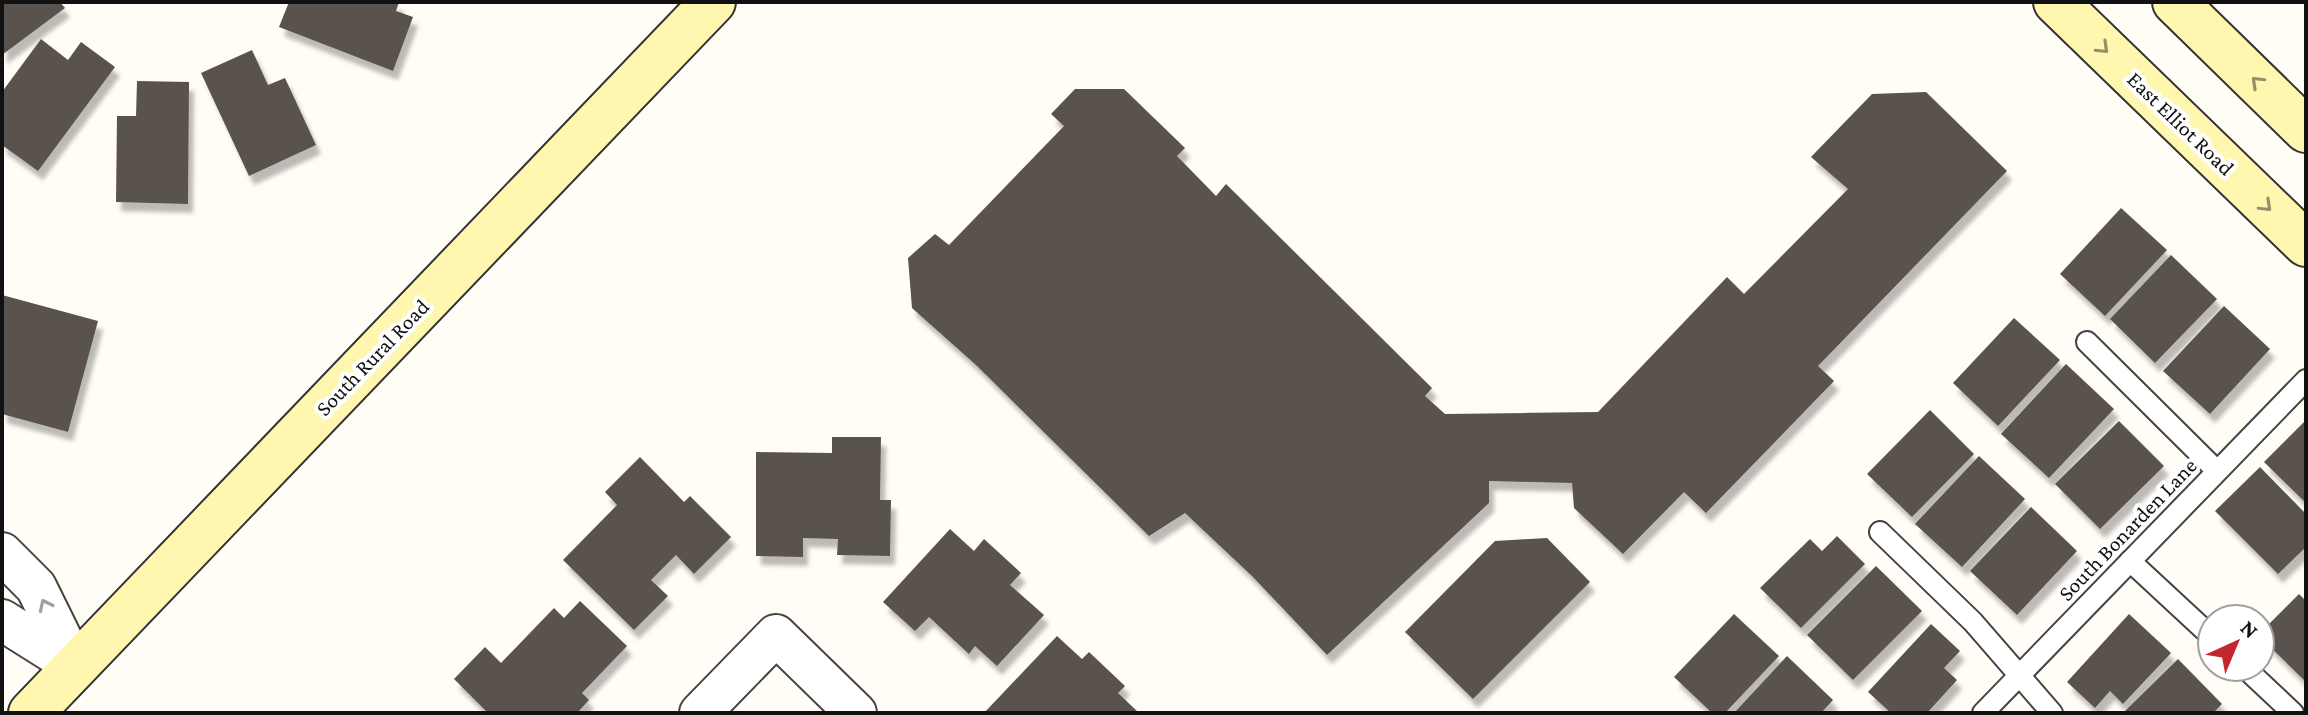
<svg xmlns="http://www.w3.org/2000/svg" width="2308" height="715" font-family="'Crimson Pro',serif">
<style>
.building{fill:#5a524d;filter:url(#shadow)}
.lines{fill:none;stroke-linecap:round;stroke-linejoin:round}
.service-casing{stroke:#444;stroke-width:24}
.minor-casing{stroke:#444;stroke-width:44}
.secondary-casing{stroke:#333;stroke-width:48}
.service{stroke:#fff;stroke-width:20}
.minor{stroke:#fff;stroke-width:40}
.secondary{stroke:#fff6b0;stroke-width:44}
.oneway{stroke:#948f68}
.oneway2{stroke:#a0a0a0}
.labels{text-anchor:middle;stroke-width:8;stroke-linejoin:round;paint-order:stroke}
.street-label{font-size:22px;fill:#111;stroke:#fff}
</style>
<defs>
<filter id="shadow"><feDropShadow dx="5" dy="9" stdDeviation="2" flood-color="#0004"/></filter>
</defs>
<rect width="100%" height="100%" fill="#fffdf5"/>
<g class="building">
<path d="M2,2h58l5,6 -63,47z"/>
<path d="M289,2h110l-3,9 17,6 -20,54 -114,-44z"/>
<path d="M41,39l27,21 13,-18 34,25 -77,104 -36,-26v-53z"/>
<path d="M252,50l16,35 17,-7 31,67 -67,31 -48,-103z"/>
<path d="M137,81l52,1 -1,122 -72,-2 1,-86h19z"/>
<path d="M1075,89h49l61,59 -8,8 39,40 10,-12 206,204 -7,8 20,18 153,-2 129,-135 17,17 104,-105 -37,-32 61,-63 54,-2 81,79 -189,195 16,15 -128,132 -22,-21 -61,62 -49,-46 -2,-25 -83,-2v22l-162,152 -75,-79 -67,-63 -36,23 -173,-171 -64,-57 -4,-50 27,-24 14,11 115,-119 -13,-12z"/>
<path d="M2121,208l46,42 -62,66 -45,-42z"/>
<path d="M2171,255l46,44 -62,64 -45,-44z"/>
<path d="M2,295l96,26 -30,111 -66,-18z"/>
<path d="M2224,306l46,43 -60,65 -47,-43z"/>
<path d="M2014,318l46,42 -62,66 -45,-43z"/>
<path d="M2066,364l48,45 -65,69 -48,-44z"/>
<path d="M1930,410l44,44 -62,63 -45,-43z"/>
<path d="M2306,420v83l-42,-41z"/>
<path d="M2119,421l45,45 -64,63 -45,-45z"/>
<path d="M832,437h49l-1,63h11l-1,56 -53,-1 1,-16 -35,-1v19l-47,-1v-104l76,1z"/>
<path d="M1979,456l46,43 -63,68 -47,-43z"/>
<path d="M640,457l44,45 6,-6 41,41 -37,37 -18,-19 -25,25 17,16 -34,34 -71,-70 54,-55 -12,-13z"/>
<path d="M2260,467l46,47v33l-28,27 -63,-63z"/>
<path d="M2031,507l46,44 -60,64 -47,-44z"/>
<path d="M950,529l24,22 10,-12 37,34 -11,12 34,30 -47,51 -22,-20 -6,8 -40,-37 -14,14 -32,-29z"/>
<path d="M1837,536l28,28 -64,64 -41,-40 50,-49 12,12z"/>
<path d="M1547,538l43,44 -117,117 -68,-67 90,-91z"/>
<path d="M1876,566l46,45 -69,69 -46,-45z"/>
<path d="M2299,594l7,7v81l-46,-45v-4z"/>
<path d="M580,601l47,45 -45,47 7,7 -12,13h-89l-34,-34 31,-32 16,16 53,-55 10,10z"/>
<path d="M1734,614l45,42 -54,57h-13l-38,-36z"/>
<path d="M2129,614l42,39 -48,51 -13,-13 -15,17 -28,-26z"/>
<path d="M1931,624l29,27 -16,17 13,12 -30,33h-36l-23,-21z"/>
<path d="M1057,636l25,23 7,-7 36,34 -7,7 21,20h-155z"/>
<path d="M1787,656l46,44 -12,13h-87z"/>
<path d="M2178,659l44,45 -9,9h-90z"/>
</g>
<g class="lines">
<g class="service-casing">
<g id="service">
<path d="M2087,342l130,129"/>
<path d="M1880,532l93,90 79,91"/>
<path d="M2130,561l82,76"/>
<path d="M2244,667l49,46"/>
<path d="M1983,713l323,-333"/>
</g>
</g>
<g class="minor-casing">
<g id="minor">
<path d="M2,553l34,34 39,79"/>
<path d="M2,620l73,46"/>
<path d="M700,713l76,-78 80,78"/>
</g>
</g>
<g class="secondary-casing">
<g id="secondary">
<path d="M2056,2l250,242"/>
<path d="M2175,2l131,128"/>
<path d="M31,713l682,-711"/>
</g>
</g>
<use href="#service" class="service"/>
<use href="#minor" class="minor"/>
<use href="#secondary" class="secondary"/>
</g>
<defs><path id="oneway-chevron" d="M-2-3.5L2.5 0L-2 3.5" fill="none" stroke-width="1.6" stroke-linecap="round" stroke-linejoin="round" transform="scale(2)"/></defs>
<g class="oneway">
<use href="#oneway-chevron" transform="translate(2103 48) rotate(44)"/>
<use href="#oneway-chevron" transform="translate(2257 82) rotate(-136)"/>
<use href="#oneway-chevron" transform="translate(2266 206) rotate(44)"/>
</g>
<use class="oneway2" href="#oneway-chevron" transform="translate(45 605) rotate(-116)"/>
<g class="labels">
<g class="street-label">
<text transform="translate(2181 123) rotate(44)" y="8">East Elliot Road</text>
<text transform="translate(372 357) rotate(-46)" y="8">South Rural Road</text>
<text transform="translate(2127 529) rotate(-46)" y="8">South Bonarden Lane</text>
</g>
</g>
<rect width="2308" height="715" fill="none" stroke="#111111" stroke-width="8"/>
<g transform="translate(2236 643) rotate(44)"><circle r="38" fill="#ffffff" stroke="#a0a0a0" stroke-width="2"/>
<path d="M0-6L14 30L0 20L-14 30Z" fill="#c4262e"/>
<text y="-12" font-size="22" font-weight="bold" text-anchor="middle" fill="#111111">N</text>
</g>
</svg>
